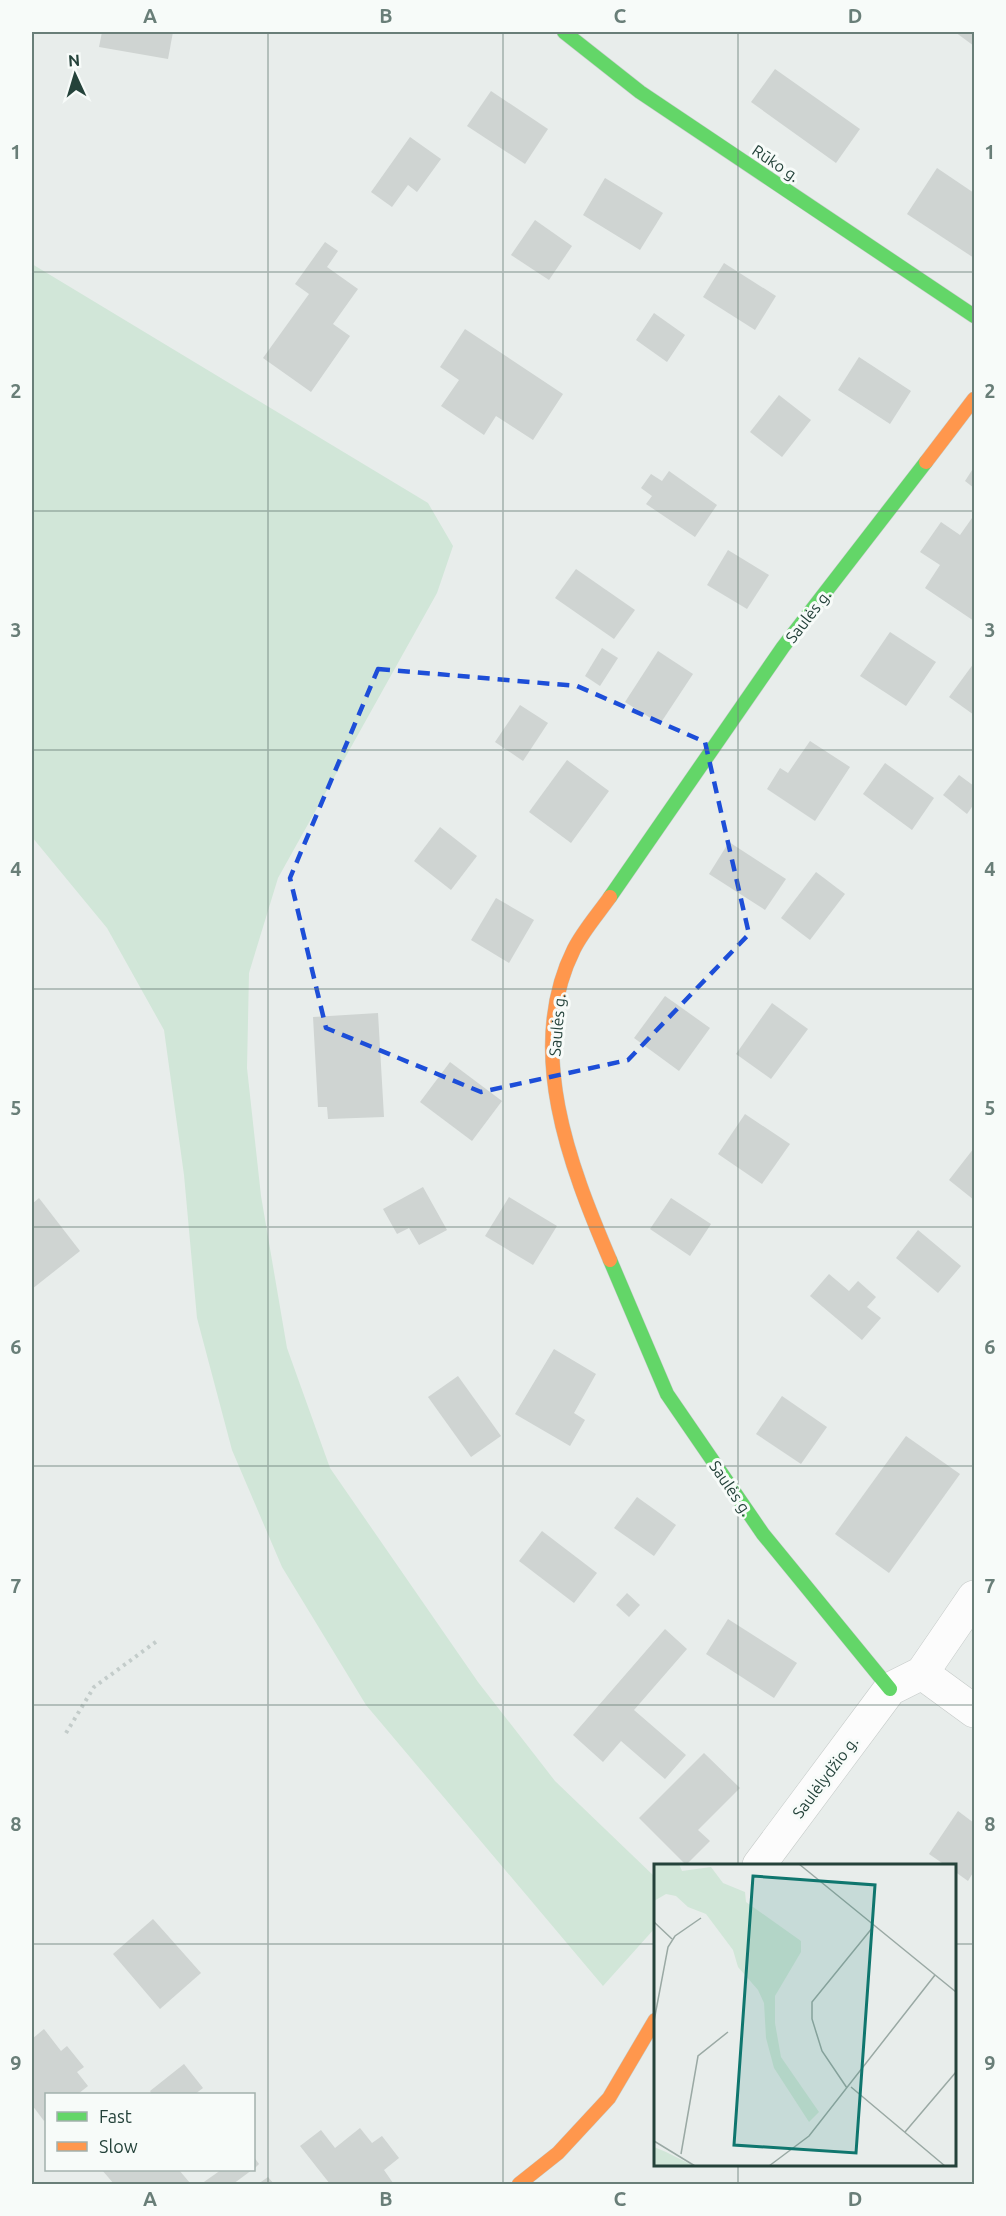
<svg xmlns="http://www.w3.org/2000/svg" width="1006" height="2216" font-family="Ubuntu,sans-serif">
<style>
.green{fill:#d1e6d8}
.building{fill:#cfd4d2}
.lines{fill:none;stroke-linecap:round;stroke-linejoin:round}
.street-casing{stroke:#c5cac8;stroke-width:34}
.fast-casing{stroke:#c3cbc8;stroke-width:15}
.slow-casing{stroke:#c3cbc8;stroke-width:15}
.path{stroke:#c3ccca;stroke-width:4;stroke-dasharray:3 4.5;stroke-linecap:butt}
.street{stroke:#fcfcfc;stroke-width:33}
.fast{stroke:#63d668;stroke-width:14}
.slow{stroke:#ff974d;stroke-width:14}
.marked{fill:none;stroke:#1d4ed8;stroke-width:4.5;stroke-dasharray:12 8;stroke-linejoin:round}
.grid{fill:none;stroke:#697e78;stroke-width:1.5;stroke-opacity:0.55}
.labels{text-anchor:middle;stroke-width:6;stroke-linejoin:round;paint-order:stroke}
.street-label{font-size:16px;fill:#24423a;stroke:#f7fbf9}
.inset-road{fill:none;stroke:#9aa9a4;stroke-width:1.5}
.view{fill:#0f766e;fill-opacity:0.15;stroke:#0f766e;stroke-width:3}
.inset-edge{fill:none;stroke:#24423a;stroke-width:3}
.neatline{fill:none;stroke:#697e78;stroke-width:2}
.grid-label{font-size:20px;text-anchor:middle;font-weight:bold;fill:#697e78}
</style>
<rect width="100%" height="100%" fill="#e8edeb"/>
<path class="green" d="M32,264l396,239 25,43 -16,47 -159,285 -29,95 -2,95 14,128 26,152 43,120 148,214 77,99 100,96v51l-52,58 -237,-281 -84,-138 -50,-117 -35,-132 -13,-143 -20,-145 -57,-102 -75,-91z"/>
<g class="building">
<path d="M102,32h71l-5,27 -69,-12z"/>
<path d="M955,32h19v14z"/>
<path d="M775,69l85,60 -24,34 -85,-61z"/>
<path d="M491,91l57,38 -23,35 -58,-38z"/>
<path d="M410,137l31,22 -24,33 -9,-7 -16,22 -21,-15z"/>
<path d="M937,168l37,25v65l-67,-44z"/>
<path d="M605,178l58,35 -23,37 -57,-35z"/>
<path d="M535,220l37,26 -23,34 -38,-25z"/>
<path d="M325,242l13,9 -11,16 31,22 -25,35 17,12 -39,56 -48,-34 46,-64 -14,-10z"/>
<path d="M724,263l52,33 -21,34 -52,-33z"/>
<path d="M654,313l31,22 -18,27 -31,-22z"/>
<path d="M465,329l98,65 -30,46 -37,-24 -12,19 -43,-29 18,-26 -19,-13z"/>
<path d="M859,357l52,34 -21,33 -52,-34z"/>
<path d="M779,395l32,25 -29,37 -32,-25z"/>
<path d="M974,467v21l-9,-7z"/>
<path d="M669,471l48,34 -22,32 -49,-33 6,-8 -11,-8 10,-14 11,7z"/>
<path d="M972,518l2,2v101l-49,-33 15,-23 -20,-13 21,-30 19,13z"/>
<path d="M728,550l41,25 -22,34 -40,-24z"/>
<path d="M576,569l59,41 -21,29 -59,-41z"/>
<path d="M890,632l46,30 -30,44 -46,-30z"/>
<path d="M602,648l16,10 -18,28 -15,-10z"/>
<path d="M658,651l35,23 -33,50 -35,-22z"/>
<path d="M974,663v52l-25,-18z"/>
<path d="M520,705l28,18 -25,38 -28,-19z"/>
<path d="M810,741l40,26 -35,54 -48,-32 13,-21 8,5z"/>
<path d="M567,760l42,31 -38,52 -42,-31z"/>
<path d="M885,763l49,35 -22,32 -49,-36z"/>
<path d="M959,775l15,11v18l-7,10 -24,-19z"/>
<path d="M440,827l37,29 -26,34 -37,-29z"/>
<path d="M729,842l57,37 -21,31 -56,-36z"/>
<path d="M816,872l29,22 -35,46 -29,-22z"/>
<path d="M496,898l38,22 -25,43 -38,-23z"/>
<path d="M665,996l45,32 -31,43 -45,-33z"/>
<path d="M772,1003l36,26 -37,50 -35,-25z"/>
<path d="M378,1013l6,104 -56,2 -1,-12h-9l-5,-90z"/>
<path d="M450,1062l52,39 -30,40 -52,-39z"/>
<path d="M745,1114l45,30 -28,40 -44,-30z"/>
<path d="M974,1148v52l-25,-20z"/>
<path d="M423,1187l24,43 -28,15 -10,-17 -12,6 -14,-25z"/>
<path d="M509,1197l48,29 -24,39 -48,-29z"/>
<path d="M39,1198l41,53 -48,38v-85z"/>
<path d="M671,1198l40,26 -21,32 -40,-27z"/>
<path d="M918,1230l43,36 -23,27 -42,-35z"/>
<path d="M829,1274l20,17 9,-10 18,16 -9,10 14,11 -19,22 -52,-44z"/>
<path d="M554,1349l42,25 -22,39 11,7 -15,26 -55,-32z"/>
<path d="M458,1376l43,60 -30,21 -43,-60z"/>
<path d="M782,1396l45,31 -26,37 -45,-30z"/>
<path d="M906,1436l54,38 -71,99 -54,-39z"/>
<path d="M637,1497l39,28 -22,31 -40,-28z"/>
<path d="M542,1531l55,42 -23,30 -55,-42z"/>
<path d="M627,1593l13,12 -11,12 -13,-12z"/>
<path d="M728,1619l69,44 -23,35 -68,-44z"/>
<path d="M665,1629l22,20 -53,61 52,45 -21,24 -44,-38 -18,21 -30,-27z"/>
<path d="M704,1753l36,35 -42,42 12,11 -24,24 -47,-47z"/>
<path d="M958,1811l16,12v48l-6,10 -14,-10v-6h-9l-16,-11z"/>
<path d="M153,1919l48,54 -41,36 -47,-55z"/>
<path d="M44,2029l17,22 6,-5 17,21 -7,5 11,14 -10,8h-32v25l-2,2 -12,-16v-66z"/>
<path d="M184,2064l19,24 -8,6h-43l-2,-3z"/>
<path d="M360,2128l12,15 10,-7 17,22 -15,12 9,13 -2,1h-61l-30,-38 21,-16 14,18z"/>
<path d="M254,2157l5,7 -5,5z"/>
<path d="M102,2170h77l11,13 -76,1z"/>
<path d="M221,2170h31l-19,14h-32z"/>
<path d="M268,2177l6,7h-16z"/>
</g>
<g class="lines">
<g class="street-casing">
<g id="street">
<path d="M922,1673l52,38"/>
<path d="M759,1865l131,-176 32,-16 52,-76"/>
</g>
</g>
<g class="fast-casing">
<g id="fast">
<path d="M564,32l76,60 334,224"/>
<path d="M610,897l173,-250 143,-185"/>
<path d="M610,1260l57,134 96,140 127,155"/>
</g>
</g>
<g class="slow-casing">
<g id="slow">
<path d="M926,462l48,-63"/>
<path d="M610,1260c-40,-94 -86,-211 -36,-311 9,-18 24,-35 36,-52"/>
<path d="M519,2184l39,-31 51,-55 46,-78"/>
</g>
</g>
<path class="path" d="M66,1733l28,-46 63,-46"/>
<use href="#street" class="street"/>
<use href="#fast" class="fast"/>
<use href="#slow" class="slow"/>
</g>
<path class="marked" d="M378,669l199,17 128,56 44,192 -121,126 -147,32 -155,-64 -36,-150z"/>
<path class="grid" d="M268,32v2152M503,32v2152M738,32v1833M32,272h942M32,511h942M32,750h942M32,989h942M32,1227h942M32,1466h942M32,1705h942M32,1944h623M954,1944h20M738,2164v20"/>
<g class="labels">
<g class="street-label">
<text transform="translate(776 163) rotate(34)" y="6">Rūko g.</text>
<text transform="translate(808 616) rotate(-52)" y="6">Saulės g.</text>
<text transform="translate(557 1025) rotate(-85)" y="6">Saulės g.</text>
<text transform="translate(731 1488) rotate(56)" y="6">Saulės g.</text>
<text transform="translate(825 1777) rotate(-53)" y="6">Saulėlydžio g.</text>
</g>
</g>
<g transform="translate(654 1864)">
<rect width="302" height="302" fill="#e8edeb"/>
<path d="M0,0h25l3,7 29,-4 12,16 22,9 1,10 55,39v11l-26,44v27l6,34 38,55 -10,10 -35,-54 -8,-30 -2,-35 -6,-13 -20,-23 -5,-17 -27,-36 -18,-7 -12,-11 -10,-2 -12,7zM0,283l12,5 26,13h-38z" fill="#d1e6d8"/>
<path class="inset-road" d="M145,0l157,128M0,58l18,17M0,157l14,-74 7,-11 26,-18M197,223l94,79M193,224l-25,-37 -10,-32v-17l61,-75M251,268l51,-60M0,277l41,25M27,290l17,-98 30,-24M115,302l40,-30 126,-161"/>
<path class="view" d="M99,12l122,9 -19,268 -122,-8z"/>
<rect width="302" height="302" class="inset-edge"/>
</g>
<rect width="1006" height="2216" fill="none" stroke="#f7fbf9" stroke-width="66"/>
<rect x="45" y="2093" width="210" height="78" fill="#f7fbf9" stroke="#a3b1ad" stroke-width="1.5"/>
<rect x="57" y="2112" width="30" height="9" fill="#63d668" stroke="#a3b1ad" stroke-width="1.5"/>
<text x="99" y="2123" font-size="18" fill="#24423a">Fast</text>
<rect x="57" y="2142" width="30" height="9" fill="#ff974d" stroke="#a3b1ad" stroke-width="1.5"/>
<text x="99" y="2153" font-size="18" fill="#24423a">Slow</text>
<g transform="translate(75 75) rotate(356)" stroke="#f7fbf9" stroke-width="4.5" paint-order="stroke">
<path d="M0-4.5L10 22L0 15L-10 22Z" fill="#24423a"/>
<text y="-9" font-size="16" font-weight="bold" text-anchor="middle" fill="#24423a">N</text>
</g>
<rect x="33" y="33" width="940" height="2150" class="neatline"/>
<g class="grid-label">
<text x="150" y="23">A</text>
<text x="386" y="23">B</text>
<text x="620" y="23">C</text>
<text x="855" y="23">D</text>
<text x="16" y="159">1</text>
<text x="990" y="159">1</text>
<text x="16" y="398">2</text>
<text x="990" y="398">2</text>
<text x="16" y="637">3</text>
<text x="990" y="637">3</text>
<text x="16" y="876">4</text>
<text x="990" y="876">4</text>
<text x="16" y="1115">5</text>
<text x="990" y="1115">5</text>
<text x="16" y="1354">6</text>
<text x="990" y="1354">6</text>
<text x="16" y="1593">7</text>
<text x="990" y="1593">7</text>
<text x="16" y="1831">8</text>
<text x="990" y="1831">8</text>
<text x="16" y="2070">9</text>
<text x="990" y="2070">9</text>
<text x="150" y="2206">A</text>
<text x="386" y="2206">B</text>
<text x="620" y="2206">C</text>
<text x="855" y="2206">D</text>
</g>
</svg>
